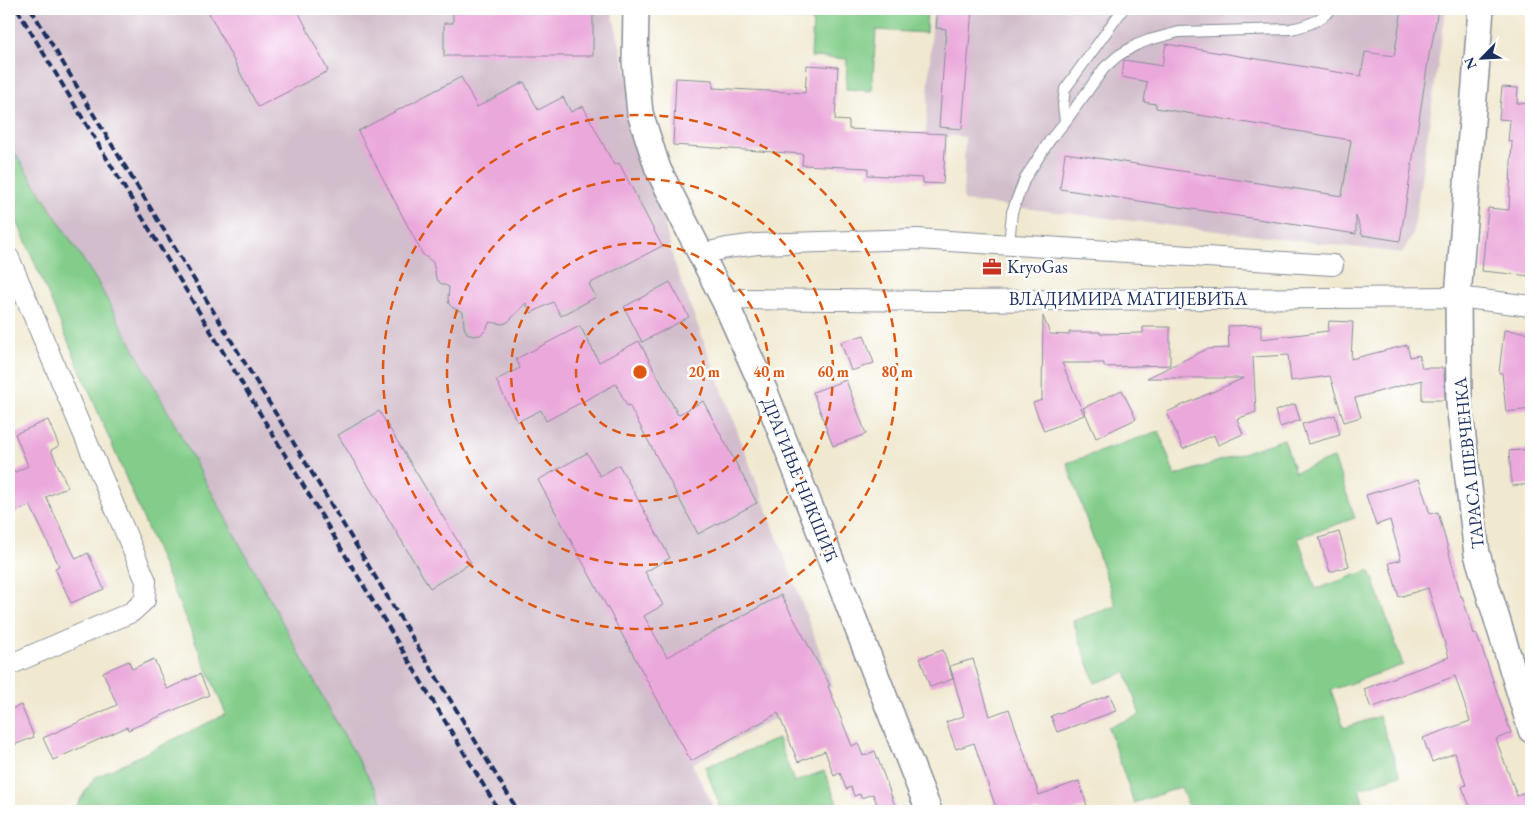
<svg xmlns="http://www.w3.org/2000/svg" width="1540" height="820" font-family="'EB Garamond',serif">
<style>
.industrial{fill:#d1bdcb}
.green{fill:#83cd8a;stroke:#4f7e74}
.building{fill:#eba9db}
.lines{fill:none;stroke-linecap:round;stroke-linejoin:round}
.service-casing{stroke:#868c97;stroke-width:12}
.minor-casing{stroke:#868c97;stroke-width:22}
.tertiary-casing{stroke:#868c97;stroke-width:28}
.service{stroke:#fff;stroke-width:10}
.minor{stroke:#fff;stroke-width:20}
.tertiary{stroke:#fff;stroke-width:25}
.rail{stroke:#1b2f5e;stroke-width:4;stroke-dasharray:8 4;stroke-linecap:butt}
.ring{fill:none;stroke:#de5710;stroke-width:2.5;stroke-dasharray:9 6}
.labels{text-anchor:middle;stroke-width:5;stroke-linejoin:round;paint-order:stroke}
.poi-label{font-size:18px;fill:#1b2f5e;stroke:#fff;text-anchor:start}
.street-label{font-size:18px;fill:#1b2f5e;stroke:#fff}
.centre{fill:#de5710;stroke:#fff;stroke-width:2.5}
.ring-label{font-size:15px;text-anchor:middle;font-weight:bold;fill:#de5710;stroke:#fff;stroke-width:5;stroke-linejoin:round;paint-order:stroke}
</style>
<rect width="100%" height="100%" fill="#fff"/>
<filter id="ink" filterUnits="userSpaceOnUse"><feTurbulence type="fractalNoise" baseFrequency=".02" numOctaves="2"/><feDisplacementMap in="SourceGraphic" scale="10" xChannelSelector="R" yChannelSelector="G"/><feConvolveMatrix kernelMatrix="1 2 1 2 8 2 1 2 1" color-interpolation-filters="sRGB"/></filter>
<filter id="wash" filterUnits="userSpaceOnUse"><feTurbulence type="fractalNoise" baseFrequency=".0096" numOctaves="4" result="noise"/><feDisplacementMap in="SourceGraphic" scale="20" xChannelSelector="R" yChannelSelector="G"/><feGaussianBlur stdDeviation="1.12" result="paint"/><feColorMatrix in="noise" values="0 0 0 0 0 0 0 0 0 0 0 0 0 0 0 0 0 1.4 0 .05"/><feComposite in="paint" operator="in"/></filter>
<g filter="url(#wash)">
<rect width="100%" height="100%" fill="#f0e9d0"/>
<g class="industrial">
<path d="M9,9h602l63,253 159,424 -141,78 24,47h-328l-55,-95 -235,-433 -89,-139z"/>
<path d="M933,9h513l-33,225 -11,19 -439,-52 2,-64 -39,-4z"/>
</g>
<g class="green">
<path d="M769,9h158l-1,24 -50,-3 -4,61 -26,-2 1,-30 -36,-2 2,-37 -45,-3z"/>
<path d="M9,144l89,139 235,433 55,95h-315l21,-33 132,-64 -217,-512z"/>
<path d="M1159,431l16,45 109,-37 11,33 39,-14 21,60 -57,20 18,51 54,-19 33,95 -72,25 13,38 35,-12 21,59 -41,14 7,22h-176l-9,-24 -47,16 -26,-76 32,-12 -14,-43 -31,11 -22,-62 43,-15 -49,-143z"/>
<path d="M778,739l16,43 30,-11 16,40h-118l-17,-44z"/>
</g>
<g id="blocks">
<g class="building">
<path d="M207,9h90l31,62 -70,36z"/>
<path d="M453,9h140v47h-149v-33h9z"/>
<path d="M938,9h34l-10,120 -23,-2 7,-98 -10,-1z"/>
<path d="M1402,9h36l-7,40h-1l-30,192 -38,-6 -6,-19v18l-296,-45 5,-36 277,43 9,-56 -195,-32v-4l-12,-2 3,-20 -25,-5 2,-17 38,6 4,-22 195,32 4,-24 29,4z"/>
<path d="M807,65l31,2 -3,53 14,1v8l97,5 -3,50 -20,-1v-5l-55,-3v-7l-66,-3 1,-11 -130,-9 3,-67 37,2v8l92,5z"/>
<path d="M461,77l16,30 47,-25 14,28 25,-13 8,15 12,-6 31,59 5,-2 43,83 -73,38 7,13 -35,19 -8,-14 -22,11 -5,-10 -18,19 -5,2 -13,-2 -5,9 -5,4 -7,1 -6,-3 -3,-6 -1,-15 -10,-4 -4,-4 -1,-6 1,-11 -9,-4 -4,-5 -3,-16 -10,-7 -65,-124z"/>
<path d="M1502,87l16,1 -1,15 14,1v172l-49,-5 6,-63 21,2 3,-69h-4l2,-21 -11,-1z"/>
<path d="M670,282l19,35 -47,25 -18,-35z"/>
<path d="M1043,316l7,18 19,1v-3h31v2l43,-1v-6h27v38l-66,2v-4h-42l22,52 -40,16 -11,-28 9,-3z"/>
<path d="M1329,321l24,1 -2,37 56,-14 3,12 9,-2 3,13h22l1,32h-23v-20l-67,18 6,19 -17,5 -14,-46 -39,5 -3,-26 -35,2 3,55 -19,7 6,15 -25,11 -4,-10 -31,14 -16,-37 77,-34h-97l60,-29 22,-1 -1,-22 33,-1v14l67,-8z"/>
<path d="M580,326l19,36 40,-21 39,74 25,-14 54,102 -59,31 -69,-129 -2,1 -11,-22 -70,37 -5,-11 -24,12 -21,-42 24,-12 -4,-9z"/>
<path d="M1504,330l27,3v76l-25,3 -4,-39h-3z"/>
<path d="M864,335l10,28 -23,8 -10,-29z"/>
<path d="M846,380l20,54 -33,12 -20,-54z"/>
<path d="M1122,390l14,29 -40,19 -13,-30z"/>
<path d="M1295,404l5,16 -20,7 -5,-16z"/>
<path d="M379,411l92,152 -41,25 -92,-153z"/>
<path d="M1335,415l5,20 -32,9 -6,-20z"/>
<path d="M48,420l11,26 -8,4 17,37 -22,10 30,62 12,-6 16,36 -33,14 -16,-35 4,-2 -29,-61 -21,10v-40l19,-9 -13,-32z"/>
<path d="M1531,449v35l-19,2 -3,-35z"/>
<path d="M587,453l13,23 19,-11 51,93 -25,14 18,33 -19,11 23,41 114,-62 49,90 -2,1 24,60 6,-3 5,13 12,-5 22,60h-17l-7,-17 -12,4 -1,-4 -6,2 -3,-9 -5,2 -6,-16 -6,3 -9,-25 -27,11 -20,-49 -87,48 -153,-281z"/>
<path d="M1419,479l11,35 8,-2 23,85 1,-1 12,38 2,-1 10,27 25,73 -15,6 21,57 14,-6v21h-59l-10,-24 4,-2 -11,-32 -23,9 -9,-24 47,-17 -15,-45 -84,32 -7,-19 85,-32 -21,-69 -29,9 -10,-34 12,-3 -11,-40 -14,5 -10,-30z"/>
<path d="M1339,532l10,34 -19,6 -11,-34z"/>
<path d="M943,650l10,29 -23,8 -10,-29z"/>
<path d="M154,659l13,30 33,-15 9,21 -81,35 -1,-3 -74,33 -10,-22 74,-33 -14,-33 26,-11 3,8z"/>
<path d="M973,659l17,57 19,-7 30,86 40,-14 8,25 -15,5h-75l-23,-68 -18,6 -10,-27 18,-6 -14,-50z"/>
<path d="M1110,695l6,16 -59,21 -6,-16z"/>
<path d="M21,705l13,32 -25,10v-37z"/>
</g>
</g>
</g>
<g filter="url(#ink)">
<use href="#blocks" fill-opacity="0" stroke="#868c97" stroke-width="1"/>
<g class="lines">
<g class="service-casing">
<g id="service">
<path d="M1065,122l-2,-17 2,-16 58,-80"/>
<path d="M1009,245l3,-33 13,-34 25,-38 15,-18 40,-55 14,-12 17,-10 13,-5 30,-8 111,-3c17,-3 30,-8 41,-20"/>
</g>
</g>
<g class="minor-casing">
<g id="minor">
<path d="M701,254l26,-6 30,-4 160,-5 416,26"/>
<path d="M9,258l137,323 -1,19 -13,12 -123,53"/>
<path d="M726,304l17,-5 201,2 514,-4 73,9"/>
</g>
</g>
<g class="tertiary-casing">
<g id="tertiary">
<path d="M636,9l-1,53 5,51 18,56 68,135 40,90 163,417"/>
<path d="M1481,9l-23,288 1,107 18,150 54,176"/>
</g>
</g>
<use href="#service" class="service"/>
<use href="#minor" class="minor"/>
<use href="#tertiary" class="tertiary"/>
<g class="rail">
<path d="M17,9l482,802"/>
<path d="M31,9l67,113 420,689"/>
</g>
</g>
</g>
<g class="ring">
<circle cx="640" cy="372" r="64"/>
<circle cx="640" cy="372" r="129"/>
<circle cx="640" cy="372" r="193"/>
<circle cx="640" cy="372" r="257"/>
</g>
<defs>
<g id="office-bare" transform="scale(1.5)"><path d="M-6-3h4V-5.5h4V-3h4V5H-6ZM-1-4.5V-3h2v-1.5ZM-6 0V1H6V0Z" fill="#c8321e" stroke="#fff" stroke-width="2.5" paint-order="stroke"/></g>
</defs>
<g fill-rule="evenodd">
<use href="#office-bare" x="992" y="267"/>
</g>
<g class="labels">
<g class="poi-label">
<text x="1007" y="273">KryoGas</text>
</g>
<g class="street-label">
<text x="1128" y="305">ВЛАДИМИРА МАТИЈЕВИЋА</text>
<text transform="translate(1469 463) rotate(-96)" y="6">ТАРАСА ШЕВЧЕНКА</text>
<text transform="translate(800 480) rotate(68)" y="6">ДРАГИЊЕ НИКШИЋ</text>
</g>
</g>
<circle cx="640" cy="372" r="8" class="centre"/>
<g class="ring-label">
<text x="704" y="377">20 m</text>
<text x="769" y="377">40 m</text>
<text x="833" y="377">60 m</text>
<text x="897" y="377">80 m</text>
</g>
<rect width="1540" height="820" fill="none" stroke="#fff" stroke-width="30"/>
<g transform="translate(1482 58) rotate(246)" stroke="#ffffff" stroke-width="4" paint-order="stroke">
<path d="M0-4L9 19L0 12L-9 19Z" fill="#1b2f5e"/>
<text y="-8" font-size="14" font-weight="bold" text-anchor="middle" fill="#1b2f5e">N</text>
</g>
</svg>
